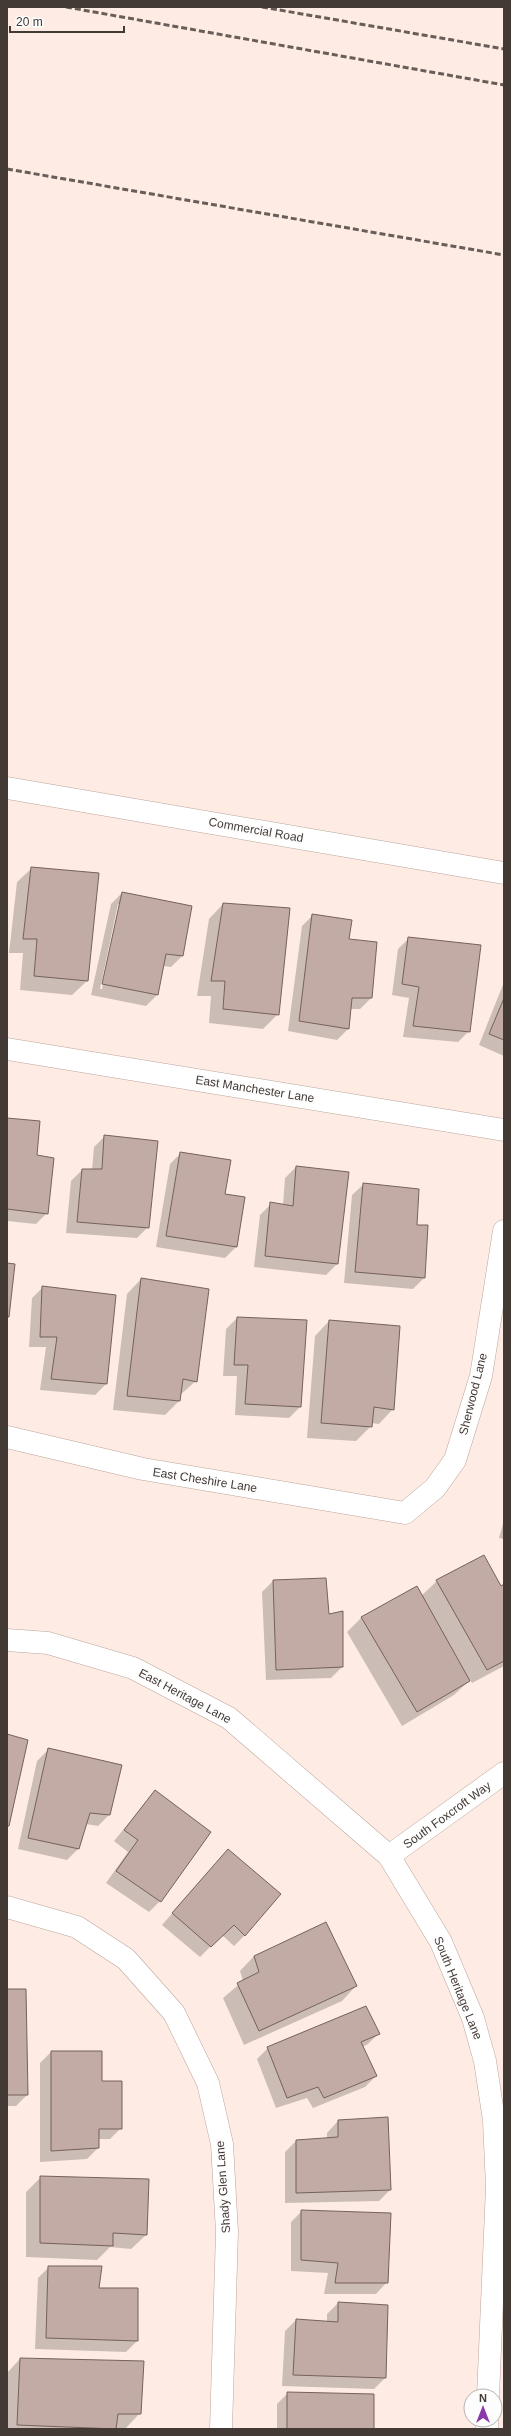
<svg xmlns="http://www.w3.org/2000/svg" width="511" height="2436" font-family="Arial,sans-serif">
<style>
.shadow{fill:#0003;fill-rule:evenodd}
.building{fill:#c2aaa5;stroke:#76615c}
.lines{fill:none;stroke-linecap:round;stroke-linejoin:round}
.street-casing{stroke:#bba59b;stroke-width:23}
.street{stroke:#fff;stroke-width:22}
.rail{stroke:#685d58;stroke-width:3;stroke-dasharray:6 3;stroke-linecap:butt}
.labels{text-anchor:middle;stroke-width:4;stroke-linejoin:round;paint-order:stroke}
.street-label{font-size:12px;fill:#433a36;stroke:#fdfdfd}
</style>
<rect width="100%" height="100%" fill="#feece4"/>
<g class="shadow">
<path d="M32,868l66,5 -11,108 -15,14 -52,-5 3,-37h-14l8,-71z"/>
<path d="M122,893l60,63 -11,11 -8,-1 -6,29 -11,11 -55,-11 20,-91zM118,904h2l-18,85h-2z"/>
<path d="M223,904l55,110 -15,15 -54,-6 2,-27h-14l12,-77z"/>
<path d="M313,915l35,25 28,3 -5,55 -11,11h-10l-2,20 -11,11 -49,-9 14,-105z"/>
<path d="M409,938l60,93 -11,11 -55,-5 6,-39 -17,-3 6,-46z"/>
<path d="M504,982v74l-25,-11z"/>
<path d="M7,1119l29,37 11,57 -11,11 -29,-3z"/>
<path d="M105,1136l43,91 -11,11 -71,-5 5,-52 11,-11h10l2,-23z"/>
<path d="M181,1153l43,42 12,52 -11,11 -69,-11 14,-83z"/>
<path d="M296,1167l41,97 -11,11 -72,-8 6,-52 11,-11 12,1 2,-27z"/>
<path d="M364,1184l60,94 -11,11 -69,-6 8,-88z"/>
<path d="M141,1279l55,102 -16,14 -1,6 -14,14 -52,-5 14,-116z"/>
<path d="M43,1287l72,9 -9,88 -11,11 -55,-5 6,-43h-17l3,-49z"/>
<path d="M237,1318l63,89 -11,11 -54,-3 2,-39h-14l3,-47z"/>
<path d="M329,1321l64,88 -14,15 -8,-1v3l-15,15 -49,-3 8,-102z"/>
<path d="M504,1520v19l-5,-1z"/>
<path d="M484,1556l17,31 3,-2v81l-32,17 -2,-3 -16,15 -52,31 -55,-94 14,-14 55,-31 5,9 16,-15z"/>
<path d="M273,1581l55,34 14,52 -11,11 -65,2 -4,-88z"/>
<path d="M49,1749l60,66 -11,11 -12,-2 -8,25 -11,11 -49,-11 19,-88z"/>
<path d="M155,1791l5,110 -11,11 -43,-29 22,-31 -14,-11z"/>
<path d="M228,1850l17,85 -11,11 -12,-11 -22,22 -38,-32z"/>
<path d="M254,1956l102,30 -14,15 -98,44 -21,-47 20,-17 -3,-10z"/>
<path d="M7,1990l20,105 -11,11h-9z"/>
<path d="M379,2033l-11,11 -6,3 14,29 -11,11 -52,21 -6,-10 -31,10 -19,-49 11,-11z"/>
<path d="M51,2052l50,30 20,46 -11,11h-12v9l-11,11 -47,3v-99z"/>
<path d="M338,2121l52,69 -11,11 -94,2v-51l11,-11 31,-2v-6z"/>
<path d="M40,2178l106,57 -15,14 -21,-2 -13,13 -71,-3v-65z"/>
<path d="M302,2211l85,71 -11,12h-52l4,-21 -37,-2v-49z"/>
<path d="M49,2267l49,22h39v52l-11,11 -91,-3 3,-71z"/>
<path d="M338,2303l47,75 -11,11 -92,-3 3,-55 11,-11 31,2v-8z"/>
<path d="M20,2359l120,54 -14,15 -119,1v-56z"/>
<path d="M288,2393l85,36h-96v-25z"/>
</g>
<g class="building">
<path d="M31,867l68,6 -11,108 -54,-5 3,-37h-14z"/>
<path d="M122,892l70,14 -9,50 -17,-2 -8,41 -56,-11z"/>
<path d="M223,903l67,5 -11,107 -56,-6 2,-28h-14z"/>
<path d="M312,914l40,6 -3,19 28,3 -5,56h-20l-3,31 -50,-8z"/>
<path d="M408,937l73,8 -11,87 -57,-6 6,-39 -17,-3z"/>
<path d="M504,998v42l-15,-6z"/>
<path d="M7,1118l33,3 -3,34 17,3 -6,56 -41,-5z"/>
<path d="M104,1135l54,6 -9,87 -72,-6 5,-53h20z"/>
<path d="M180,1152l51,8 -6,34 20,3 -8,50 -71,-11z"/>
<path d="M296,1166l53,6 -11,92 -73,-8 5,-54 23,4z"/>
<path d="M363,1183l56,6 -2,36h11l-3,53 -70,-6z"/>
<path d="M7,1263l8,1 -6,53h-2z"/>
<path d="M141,1278l68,11 -12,93 -14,-3 -3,22 -53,-5z"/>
<path d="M42,1286l74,9 -9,89 -56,-5 6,-42h-17z"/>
<path d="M237,1317l70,3 -6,87 -56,-3 3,-39h-14z"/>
<path d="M329,1320l71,6 -6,84 -20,-3 -2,20 -51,-4z"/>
<path d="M484,1555l17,31 3,-2v77l-17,9 -51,-90z"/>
<path d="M326,1578l3,36 14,-3v56l-67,3 -3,-90z"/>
<path d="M417,1586l53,95 -53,31 -56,-95z"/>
<path d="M7,1734l21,6 -19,86h-2z"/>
<path d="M48,1748l74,17 -12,50 -20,-2 -11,36 -51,-11z"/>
<path d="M155,1790l56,42 -50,70 -45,-31 22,-31 -14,-10z"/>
<path d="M228,1849l53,45 -36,42 -11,-11 -23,22 -39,-34z"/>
<path d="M326,1922l31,64 -98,45 -22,-48 22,-11 -5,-16z"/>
<path d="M7,1989h19l2,106h-21z"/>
<path d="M366,2006l14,28 -19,8 16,34 -53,22 -6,-11 -31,11 -20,-51z"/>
<path d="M51,2051h51v30h20v48h-23v19l-48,3z"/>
<path d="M388,2117l3,73 -95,3v-53l42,-3v-17z"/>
<path d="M40,2176l109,3 -2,56 -34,-2v13l-73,-3z"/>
<path d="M301,2210l90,3 -3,70h-53l3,-20 -37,-3z"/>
<path d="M48,2266h54l-3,22h39v53l-92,-3z"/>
<path d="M338,2302l50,3 -2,73 -93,-3 3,-56 42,3z"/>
<path d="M20,2358l124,3 -3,53h-23l-2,15 -99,-4z"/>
<path d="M287,2392l87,2v35h-87z"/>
</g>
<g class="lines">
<g class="street-casing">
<g id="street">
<path d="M7,788l497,85"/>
<path d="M7,1049l497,81"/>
<path d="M7,1437l136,32 262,44 30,-25 20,-28 26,-84 23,-145"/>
<path d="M7,1640l41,3 85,25 96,50 160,138 52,86 32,76 12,43 9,59 3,67 -9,209"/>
<path d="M389,1856l115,-83"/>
<path d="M7,1907l70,20 49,32 48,54 34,70 14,61 5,88 -6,197"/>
<path d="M487,2429v-9"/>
</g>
</g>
<use href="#street" class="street"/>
<g class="rail">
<path d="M66,7l438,78"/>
<path d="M262,7l242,42"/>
<path d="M7,169l497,86"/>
</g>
</g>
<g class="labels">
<g class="street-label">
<text transform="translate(256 830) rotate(10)" y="4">Commercial Road</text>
<text transform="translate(255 1089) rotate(9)" y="4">East Manchester Lane</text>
<text transform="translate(473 1394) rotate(-76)" y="4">Sherwood Lane</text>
<text transform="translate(205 1480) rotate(9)" y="4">East Cheshire Lane</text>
<text transform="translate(185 1696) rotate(28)" y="4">East Heritage Lane</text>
<text transform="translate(447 1815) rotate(-36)" y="4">South Foxcroft Way</text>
<text transform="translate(458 1988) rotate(68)" y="4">South Heritage Lane</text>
<text transform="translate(223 2187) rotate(-94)" y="4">Shady Glen Lane</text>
</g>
</g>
<rect width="511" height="2436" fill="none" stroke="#433a36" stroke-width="16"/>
<g transform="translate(483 2408)"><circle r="19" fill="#fdfdfd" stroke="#b3afad"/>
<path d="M0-3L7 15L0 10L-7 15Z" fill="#8b39a8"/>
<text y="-6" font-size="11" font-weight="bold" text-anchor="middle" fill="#433a36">N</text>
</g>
<path d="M10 26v6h114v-6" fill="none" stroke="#433a36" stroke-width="2"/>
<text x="16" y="26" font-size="12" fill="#433a36" stroke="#fdfdfd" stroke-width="3" paint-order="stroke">20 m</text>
</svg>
